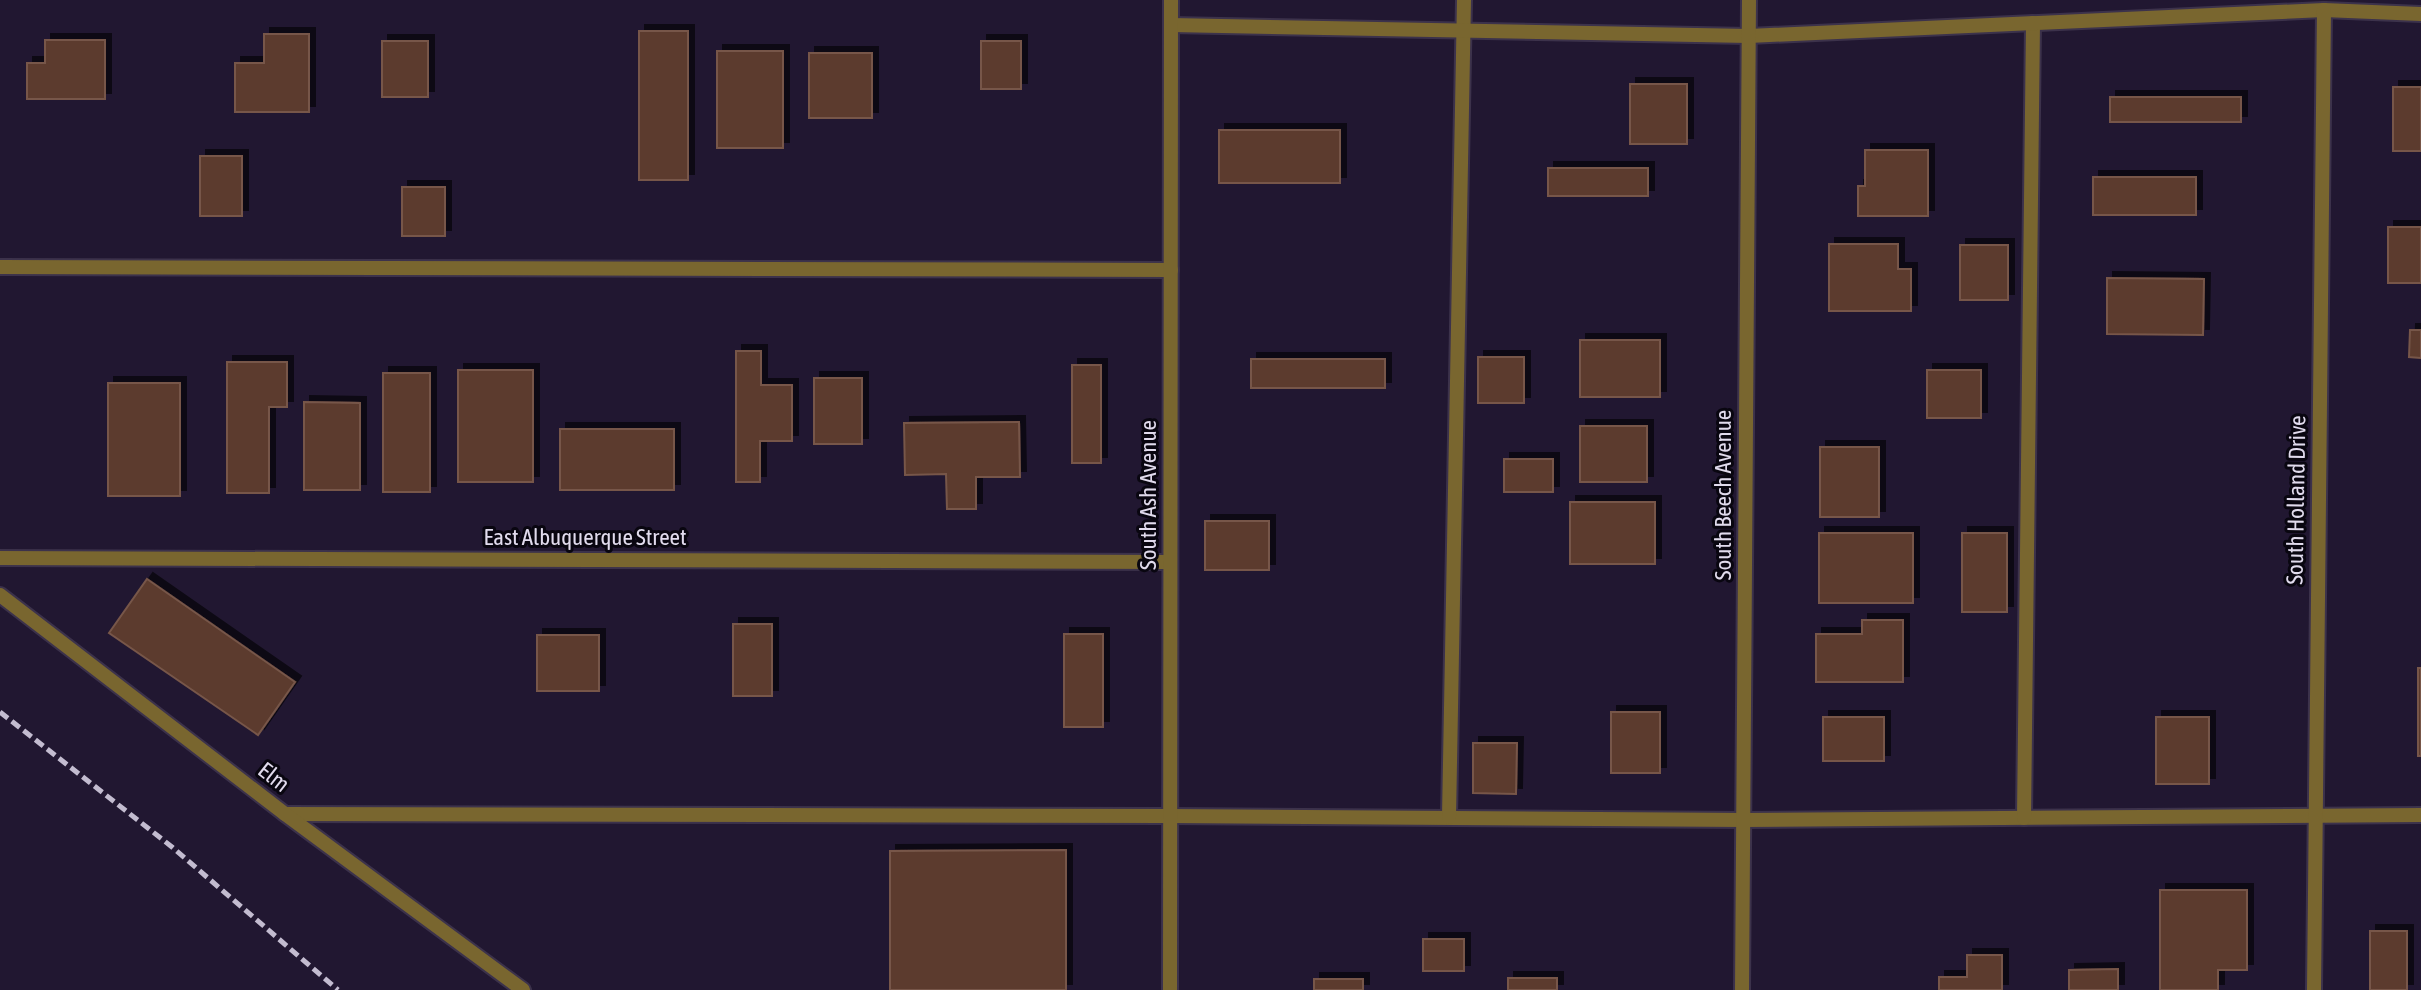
<svg xmlns="http://www.w3.org/2000/svg" width="2421" height="990" font-family="'Asap Condensed',sans-serif">
<style>
.building{fill:#5b3b2e;stroke:#775648;stroke-width:2;filter:url(#shadow)}
.lines{fill:none;stroke-linecap:round;stroke-linejoin:round}
.lane-casing{stroke:#3c324b;stroke-width:18}
.street-casing{stroke:#3c324b;stroke-width:18}
.lane{stroke:#79662f;stroke-width:14}
.street{stroke:#79662f;stroke-width:14}
.rail{stroke:#c3bcd0;stroke-width:5;stroke-dasharray:10 5;stroke-linecap:butt}
.labels{text-anchor:middle;stroke-width:6;stroke-linejoin:round;paint-order:stroke}
.street-label{font-size:23px;fill:#e1dbed;stroke:#090610}
</style>
<defs>
<filter id="shadow"><feDropShadow dx="6" dy="-6" stdDeviation="0" flood-color="#0009"/></filter>
</defs>
<rect width="100%" height="100%" fill="#211731"/>
<g class="building">
<rect x="639" y="31" width="49" height="149"/>
<path d="M264,34h45v78h-74v-49h29z"/>
<path d="M45,40h60v59h-78v-36h18z"/>
<rect x="382" y="41" width="46" height="56"/>
<rect x="981" y="41" width="40" height="48"/>
<rect x="717" y="51" width="66" height="97"/>
<rect x="809" y="53" width="63" height="65"/>
<rect x="1630" y="84" width="57" height="60"/>
<rect x="2393" y="87" width="28" height="64"/>
<rect x="2110" y="97" width="131" height="25"/>
<rect x="1219" y="130" width="121" height="53"/>
<path d="M1865,150h63v66h-70v-30h7z"/>
<rect x="200" y="156" width="42" height="60"/>
<rect x="1548" y="168" width="100" height="28"/>
<rect x="2093" y="177" width="103" height="38"/>
<rect x="402" y="187" width="43" height="49"/>
<rect x="2388" y="227" width="33" height="56"/>
<path d="M1829,244h69v25h13v42h-82z"/>
<rect x="1960" y="245" width="48" height="55"/>
<path d="M2107,278l97,1 -1,56 -96,-1z"/>
<path d="M2410,330h11v28l-12,-1z"/>
<rect x="1580" y="340" width="80" height="57"/>
<path d="M736,351h25v34h31v56h-32v41h-24z"/>
<rect x="1478" y="357" width="46" height="46"/>
<rect x="1251" y="359" width="134" height="29"/>
<path d="M227,362h60v45h-18v86h-42z"/>
<rect x="1072" y="365" width="29" height="98"/>
<rect x="458" y="370" width="75" height="112"/>
<rect x="1927" y="370" width="54" height="48"/>
<rect x="383" y="373" width="47" height="119"/>
<rect x="814" y="378" width="48" height="66"/>
<rect x="108" y="383" width="72" height="113"/>
<path d="M304,402l56,1v87h-56z"/>
<path d="M1019,422l1,55h-44v32h-29l-1,-35 -41,1 -1,-52z"/>
<rect x="1580" y="426" width="67" height="56"/>
<rect x="560" y="429" width="114" height="61"/>
<rect x="1820" y="447" width="59" height="70"/>
<rect x="1504" y="459" width="49" height="33"/>
<rect x="1570" y="502" width="85" height="62"/>
<rect x="1205" y="521" width="64" height="49"/>
<rect x="1819" y="533" width="94" height="70"/>
<rect x="1962" y="533" width="45" height="79"/>
<path d="M147,579l148,103 -37,53 -149,-102z"/>
<path d="M1862,620h41v62h-87v-48h46z"/>
<rect x="733" y="624" width="39" height="72"/>
<rect x="1064" y="634" width="39" height="93"/>
<rect x="537" y="635" width="62" height="56"/>
<rect x="2418" y="668" width="3" height="88"/>
<rect x="1611" y="712" width="49" height="61"/>
<rect x="1823" y="717" width="61" height="44"/>
<rect x="2156" y="717" width="53" height="67"/>
<path d="M1473,743h44l-1,51 -43,-1z"/>
<path d="M1066,850v140h-176v-139z"/>
<path d="M2160,890h87v80h-29v20h-58z"/>
<rect x="2370" y="931" width="37" height="59"/>
<rect x="1423" y="939" width="41" height="32"/>
<path d="M1967,955h35v35h-63v-13h28z"/>
<path d="M2118,969v21h-49v-20z"/>
<rect x="1508" y="978" width="49" height="12"/>
<rect x="1314" y="979" width="49" height="11"/>
</g>
<g class="lines">
<g class="lane-casing">
<g id="lane">
<path d="M0,267l1171,3"/>
<path d="M285,814l885,2 574,4 677,-5"/>
<path d="M1449,817l15,-817"/>
<path d="M2024,818l9,-795"/>
</g>
</g>
<g class="street-casing">
<g id="street">
<path d="M1171,25l578,11 575,-26 97,4"/>
<path d="M0,558l1170,4"/>
<path d="M0,595l285,219 238,176"/>
<path d="M1170,990l1,-990"/>
<path d="M1742,990l7,-990"/>
<path d="M2314,990l10,-980"/>
</g>
</g>
<use href="#lane" class="lane"/>
<use href="#street" class="street"/>
<path class="rail" d="M0,712l172,135 166,143"/>
</g>
<g class="labels">
<g class="street-label">
<text transform="translate(1148 495) rotate(-90)" y="8">South Ash Avenue</text>
<text transform="translate(1723 495) rotate(-90)" y="8">South Beech Avenue</text>
<text transform="translate(2296 500) rotate(-89)" y="8">South Holland Drive</text>
<text x="585" y="545">East Albuquerque Street</text>
<text transform="translate(274 777) rotate(38)" y="8">Elm</text>
</g>
</g>
</svg>
